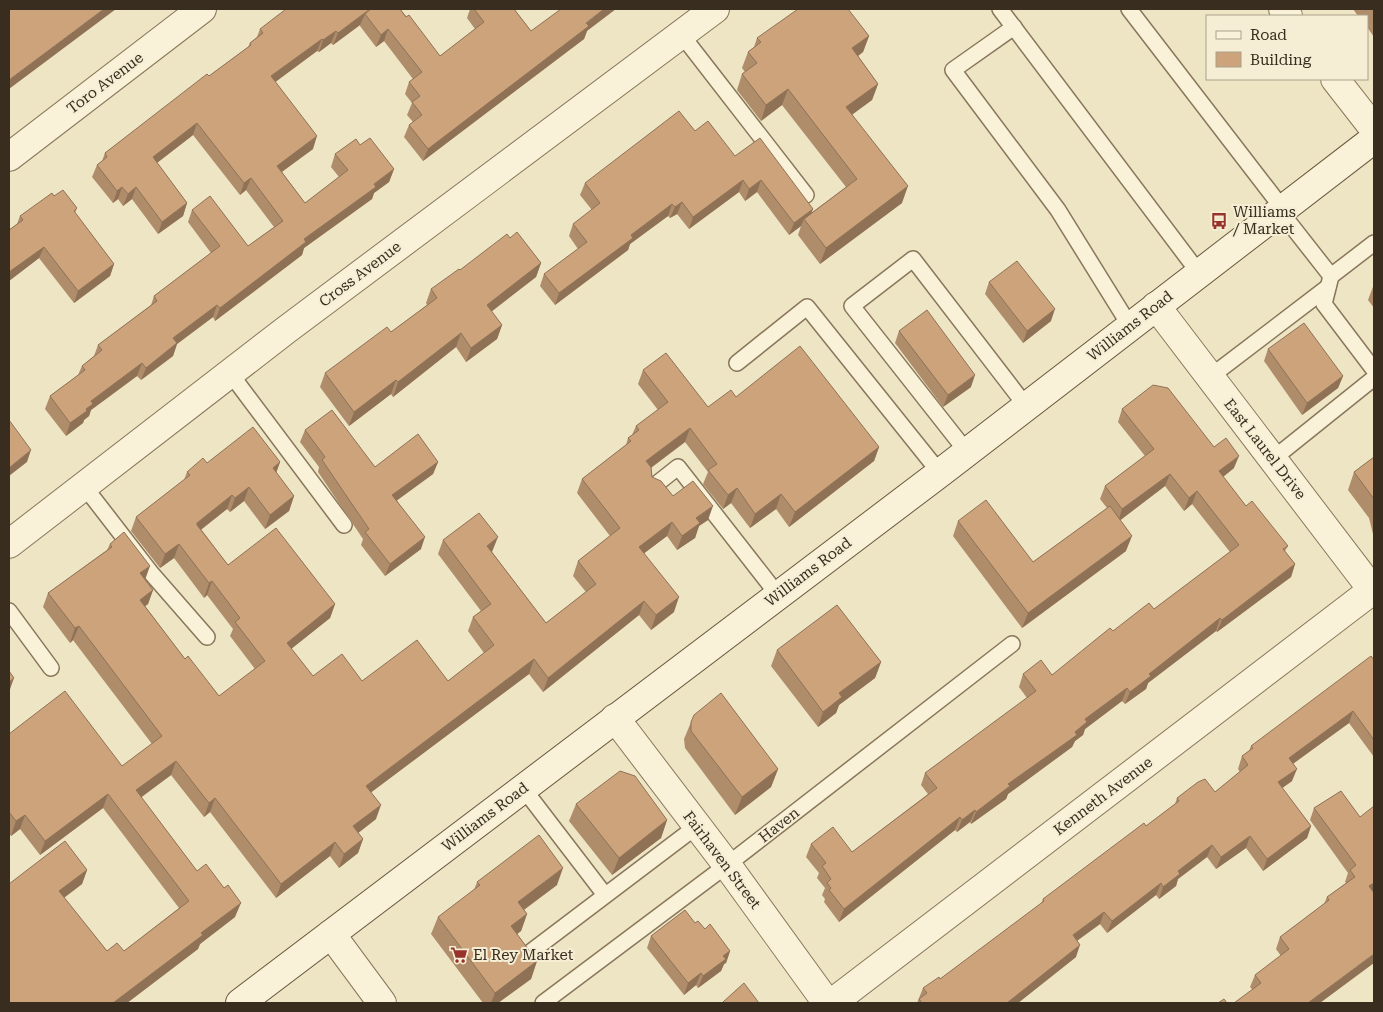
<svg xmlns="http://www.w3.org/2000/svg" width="1383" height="1012" font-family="'Roboto Serif',serif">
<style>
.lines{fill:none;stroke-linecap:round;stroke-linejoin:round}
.service-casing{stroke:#89775b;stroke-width:18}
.minor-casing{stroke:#89775b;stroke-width:30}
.tertiary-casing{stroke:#89775b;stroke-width:30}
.secondary-casing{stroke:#6a583e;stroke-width:30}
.service{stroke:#f9f1d8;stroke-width:15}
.minor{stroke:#f9f1d8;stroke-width:28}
.tertiary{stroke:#f9f1d8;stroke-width:28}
.secondary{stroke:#f9f1d8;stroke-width:28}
.wall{fill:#af8c6a}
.shaded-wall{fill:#8f7256}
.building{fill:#cca37b;stroke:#8f7256}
.labels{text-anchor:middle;stroke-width:4;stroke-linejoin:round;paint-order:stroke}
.street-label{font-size:15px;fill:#392d1f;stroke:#f5eed4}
.poi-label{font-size:15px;fill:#392d1f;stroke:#f5eed4;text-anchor:start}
</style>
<rect width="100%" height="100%" fill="#eee5c5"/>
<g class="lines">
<g class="service-casing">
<g id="service">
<path d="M1000,9l199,264"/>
<path d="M1129,9l154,200"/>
<path d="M1014,27l-61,43 105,140 72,116"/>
<path d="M681,34l125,161"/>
<path d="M1280,211l51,65 -7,28 50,66"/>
<path d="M1331,276l43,-33"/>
<path d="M737,363l70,-56 133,166"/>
<path d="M230,373l114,152"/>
<path d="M1210,377l118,-90"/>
<path d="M967,452l-115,-146 61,-47 113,147"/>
<path d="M1273,459l101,-81"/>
<path d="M84,486l68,88 55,63"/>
<path d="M654,486l24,-19 100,128"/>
<path d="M9,611l42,57"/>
<path d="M523,788l82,107"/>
<path d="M528,954l169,-128"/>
<path d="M543,1003l184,-138 285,-221"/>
</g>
</g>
<g class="minor-casing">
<g id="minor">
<path d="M9,157l193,-148"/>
<path d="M1156,306l218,286"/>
<path d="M9,544l277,-214 429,-321"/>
<path d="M615,718l112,147 100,138"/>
<path d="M331,934l51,69"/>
<path d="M832,1003l542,-414"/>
</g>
</g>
<g class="tertiary-casing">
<g id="tertiary">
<path d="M1283,9l5,7"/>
<path d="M1335,79l39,50"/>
</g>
</g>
<g class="secondary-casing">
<path id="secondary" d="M240,1003l700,-530 434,-334"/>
</g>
<use href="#service" class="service"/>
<use href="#minor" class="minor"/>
<use href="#tertiary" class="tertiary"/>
<use href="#secondary" class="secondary"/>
</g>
<g class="wall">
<path d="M400,9l40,47 35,-27 -8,-11 3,-9h44l17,22h56l-3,8 -161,122 -19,-24 5,-12 4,-3 -6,-7 5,-12 -7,-9 4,-12 4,-3 -29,-38 -8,6 -16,-21v-1l-27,20 -2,-2 -12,9 -2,-1 -42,31 38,67 -31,23 23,31 34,-26 -8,-10 4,-13 25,-9 34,24 -5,13 -15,11 -2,6 -68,49 -2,7 -87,66 -2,-4 -36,27 -4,12 -32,24 -4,-4 -46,34 -2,6 -5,4 -1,3 -17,13 -21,-27 5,-13 28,-21 4,-9 12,-10 4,-11 53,-40 3,-9 57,-43 -23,-31 4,-12 56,36 26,-19 -28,-37 -6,5 -47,-60 -36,28 30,40 -4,13 -25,18 -26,-35 -9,7 -5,-7 -5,4 -21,-26 5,-12 5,-4 3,-8 143,-106 2,-4 7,-6 3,-8z"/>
<path d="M1353,9h21v28l-7,-10v-11h-9z"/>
<path d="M869,36l-6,16 -5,4 20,28 -6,16 -20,14 50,89 -82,61 -22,-29 3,-9 -12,9 -32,-43 -12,9 -6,-9 -50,37 -12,-15 -7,4 -2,-2 -38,28 -2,6 -73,55 -15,-19 4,-12 34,-25 -9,-13 4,-12 19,-14 -12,-15 5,-12 110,-52 40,25 78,53 -2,4 35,-26 -64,-82 -21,16 -24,-31 5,-16 3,-2 -3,-4 6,-16 6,-5 3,-9z"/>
<path d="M54,196l23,12 -2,5 39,51 -4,12 -36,27 -35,-45 -30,23v-51l8,-6 3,-8z"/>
<path d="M510,238l31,25 -5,14 -45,34 11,14 -5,14 -31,23 -10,-15 -63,50 -2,-3 -42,32 -29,-39 5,-14 66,-41 36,-27 -1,-2 5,-14z"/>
<path d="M989,282l62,39 -28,22 -38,-49z"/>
<path d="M1374,284v24l-6,-8z"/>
<path d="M899,331l72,56 -28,20 -48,-64z"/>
<path d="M1268,349l75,27 -5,12 -36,27 -38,-54z"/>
<path d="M643,370l65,37 28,-10 143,50 -5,14 -85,66 -13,-18 -26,19 -19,-25 -8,6 -20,-25 5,-12 -23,-30 -34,26 1,9 21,19 35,24 -9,6 -4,12 -18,12 -10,-14 -23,17 30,59 -23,18 -12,-15 -96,77 -14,-18 -158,118 5,27 -18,14 5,6 -5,14 -19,15 -9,-12 -54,42 -66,-86 -6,5 -33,-42 -30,22 56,74 38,46 -35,27 -2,5 -71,54h-118v-119l78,-14 -5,14 -18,14 43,53h17l55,-43 -76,-100 -63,47 -20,-26 -9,7 -2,-3v-99l113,32 30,-22 -79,-104 -3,3 -27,-36 5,-14 59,-43 3,-6 35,35 8,11 -5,14 -3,2 40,53 34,37 36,-27 -25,-33 3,-7 -26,-34 -3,3 -30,-40 -14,10 -29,-37 5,-14 48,-37 3,-8 20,-9 73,-1 -4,11 18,23 -5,15 -24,18 -21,-28 -14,11 -3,-3 -26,20 27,36 107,39 -5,14 -39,31 22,27 49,5h86l36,-28 -16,-22 5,-14 8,-6 -43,-57 5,-14 49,12 54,71 40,-31 -13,-16 5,-15 32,-25 -33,-43 5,-14 44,-34 2,-7 4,-3 4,-9 22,-16 -20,-26z"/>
<path d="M1122,409l92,38 20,21 -11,9 23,29 42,40 -3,5 10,13 -4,13 -74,55 -1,-1 -68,52 -2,6 -21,15 -3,-3 -37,28 -2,6 -8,6 -3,6 -64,47 -2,5 -35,25 -1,-2 -13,10 -2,-2 -116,92 -15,-20 1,-3 -3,-4 3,-7 -8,-10 2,-5 -13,-16 5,-13 41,8 76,-58 -7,-9 4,-12 102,-75 -8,-11 4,-13 29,1 61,-44 41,-22 76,-57 -38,-48 -8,7 -19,-25 -45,34 6,31 -104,77 -69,-92 5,-15 75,41 74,-54 -7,-9 5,-13 40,-30 -27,-34z"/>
<path d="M305,430l70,37 63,-5 -5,12 -36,26 24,49 -36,27 -24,-31 2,-6 -45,-67 1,-5 -19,-25z"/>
<path d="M1374,457v81l-5,-20 -21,-28 6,-18z"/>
<path d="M777,650l104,12 -6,16 -36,27 -3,8 -18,14 -47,-61z"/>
<path d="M1374,660v97l-25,-34 -56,41 -1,17 -10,7 29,38 -4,12 -44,33 -17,-23 -30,21 -9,-12 -29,22 -2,7 -17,13 -3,-4 -49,38 -7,-9 -23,17 -1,16 -58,46h-101l6,-15 17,-9 101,-75 2,-5 103,-73 29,-22 2,-6 38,-6 25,-20 -2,-3 4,-13 7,-5 2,-5z"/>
<path d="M694,715l84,54 -7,18 -36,28 -50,-67 -1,-9z"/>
<path d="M1341,791l33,101 -54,111 -67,-13 -3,-3 5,-12 26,-19 -5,-7 4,-12 44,-33 3,-7 19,-14 -1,-1 3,-9 -38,-53 4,-12z"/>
<path d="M576,804l91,16 -6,18 -49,37 -43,-54z"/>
<path d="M477,882l80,3 -33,25 3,4 -6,17 -4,3 20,27 -6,18 -33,24h-15l-52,-69 7,-17 36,-27z"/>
<path d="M695,923l10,6 25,22 -4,12 -2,1 -3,7 -23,17 -2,-3 -12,10 -37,-47 4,-12z"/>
</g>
<g class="shaded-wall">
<path d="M104,9h12l-107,80v-9z"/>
<path d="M370,9l-5,5 -5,11 -27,20 5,-12z"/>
<path d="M604,9h12l-29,22 -3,8 -161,122 5,-12z"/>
<path d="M388,29l-4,12 -8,6 5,-12z"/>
<path d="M336,31l-5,12 -12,9 4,-12z"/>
<path d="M869,36l-6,16 -17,13 6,-17z"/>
<path d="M322,39l-5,12 -51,38 5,-13z"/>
<path d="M878,84l-6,16 -31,23 5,-16z"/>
<path d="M788,89l-6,16 -21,16 5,-16z"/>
<path d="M197,123l-4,12 -44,34 4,-12z"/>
<path d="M317,136l-4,13 -40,29 4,-12z"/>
<path d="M394,169l-5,13 -15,11 -2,6 -68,49 -2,7 -87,66 5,-13 84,-69z"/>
<path d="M251,178l-5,12 -6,5 4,-12z"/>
<path d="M743,180l-4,12 -50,37 4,-12z"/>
<path d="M761,180l-4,12 -12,9 4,-12z"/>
<path d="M908,186l-6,17 -82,61 6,-16z"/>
<path d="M122,187l-4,12 -5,4 4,-12z"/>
<path d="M136,187l-4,12 -9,7 5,-12z"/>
<path d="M682,202l-5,12 -7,4 5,-11z"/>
<path d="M187,203l-4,13 -25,18 4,-12z"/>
<path d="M672,204l-4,12 -38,28 -2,6 -73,55 4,-12 72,-58z"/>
<path d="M813,209l-4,11 -5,-1 -3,7 -12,9 5,-12z"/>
<path d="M44,247l-5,11 -30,23v-9z"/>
<path d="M541,263l-5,14 -54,42 5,-14z"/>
<path d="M114,264l-4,12 -36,27 4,-12z"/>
<path d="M217,305l-4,12 -36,27 -4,12 -32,24 5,-12 27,-30z"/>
<path d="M1055,309l-4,12 -28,22 4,-12z"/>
<path d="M502,325l-5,14 -31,23 5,-14z"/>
<path d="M461,333l-5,14 -63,50 5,-15z"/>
<path d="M142,363l-5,13 -46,34 -2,6 -5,4 -1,3 -17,13 4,-13 16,-14 5,-8z"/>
<path d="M975,375l-4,12 -28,20 5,-12z"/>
<path d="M1343,376l-5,12 -36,27 5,-12z"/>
<path d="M396,380l-5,14 -42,32 5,-14z"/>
<path d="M690,428l-5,14 -44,33 5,-14z"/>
<path d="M879,447l-5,14 -85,66 6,-15z"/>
<path d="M31,450l-4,12 -18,14v-8z"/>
<path d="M1239,456l-5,12 -20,16 5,-13z"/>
<path d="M280,462l-5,14 -2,-8z"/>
<path d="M438,462l-5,12 -45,33 4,-12z"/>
<path d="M1170,474l-5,12 -47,36 4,-13z"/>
<path d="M249,487l-5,14 -14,11 5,-14z"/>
<path d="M737,488l-6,15 -8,6 5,-14z"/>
<path d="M1197,491l-5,13 -8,7 5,-13z"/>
<path d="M781,494l-5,15 -26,19 5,-14z"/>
<path d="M232,495l-5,14 -35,28 5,-14z"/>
<path d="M294,496l-5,15 -24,18 5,-14z"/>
<path d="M713,506l-5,14 -9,6 -4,12 -18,12 5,-14 14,-18z"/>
<path d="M672,522l-5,14 -33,25 5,-14z"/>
<path d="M1132,536l-6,15 -104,77 6,-15z"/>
<path d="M425,537l-4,12 -36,27 5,-12z"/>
<path d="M498,537l-6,15 -10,8 5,-14z"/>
<path d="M179,544l-5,14 -14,10 5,-14z"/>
<path d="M1295,564l-4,13 -74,55 5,-12z"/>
<path d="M150,566l-5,14 -5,-7z"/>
<path d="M212,581l-5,14 -3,3 5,-15z"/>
<path d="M153,590l-5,14 -13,10 5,-14z"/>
<path d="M679,597l-5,15 -23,18 5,-15z"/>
<path d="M644,601l-5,14 -96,77 5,-14z"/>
<path d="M335,604l-5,14 -49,39 6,-14z"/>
<path d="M1220,618l-4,13 -68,52 -2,6 -21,15 5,-12 19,-18z"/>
<path d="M79,626l-6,14 -3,3 5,-15z"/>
<path d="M534,659l-5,15 -168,126 5,-14z"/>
<path d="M881,662l-6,16 -36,27 -3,8 -18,14 5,-15 16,-19z"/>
<path d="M14,678l-5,14v-10z"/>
<path d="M1127,688l-5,13 -37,28 -2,6 -8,6 -3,6 -64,47 -2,5 -35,25 5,-12 32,-28 67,-52 10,-13z"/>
<path d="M1353,711l-4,12 -65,47 5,-12z"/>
<path d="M176,761l-5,14 -40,30 5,-15z"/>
<path d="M778,769l-7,18 -36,28 7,-18z"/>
<path d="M1297,769l-5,12 -18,13 4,-12z"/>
<path d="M108,794l-5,14 -63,47 5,-14z"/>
<path d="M215,798l-5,14 -6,5 5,-14z"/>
<path d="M381,805l-5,14 -28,22 5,-15z"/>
<path d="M975,810l-5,12 -13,10 5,-12z"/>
<path d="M25,815l-5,14 -9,7 5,-15z"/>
<path d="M960,817l-5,13 -116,92 5,-13z"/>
<path d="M667,820l-6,18 -49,37 7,-17z"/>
<path d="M1311,826l-4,12 -44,33 4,-12z"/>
<path d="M1250,836l-4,12 -30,21 5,-12z"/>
<path d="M363,839l-5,14 -19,15 5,-14z"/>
<path d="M335,842l-5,14 -54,42 5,-14z"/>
<path d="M1212,845l-5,12 -29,22 -2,7 -17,13 4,-12 15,-16z"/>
<path d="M563,868l-6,17 -46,34 7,-17z"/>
<path d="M87,870l-5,14 -28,21 5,-14z"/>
<path d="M1161,883l-5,12 -49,38 5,-12z"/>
<path d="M1374,883v9l-9,6 4,-12z"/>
<path d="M241,903l-6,14 -35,27 -2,5 -71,54h-14l88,-70z"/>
<path d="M1104,912l-4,12 -32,23 5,-12z"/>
<path d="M527,914l-6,17 -17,13 7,-18z"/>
<path d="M1080,945l-4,12 -58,46h-11z"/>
<path d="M730,951l-4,12 -2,1 -3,7 -23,17 5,-12 20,-20z"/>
<path d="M1374,954v9l-54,40h-12z"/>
<path d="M537,961l-6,18 -33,24h-7l4,-10z"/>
<path d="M701,973l-5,12 -12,10 4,-12z"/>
</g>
<g class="building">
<path d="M9,9h95l-95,71z"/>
<path d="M286,9h84l-32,24 -2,-2 -13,9 -1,-1 -51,37 46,60 -40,30 28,37 43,-33 -13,-16 21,-15 4,6 10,-7 24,31 -20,15 2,3 -72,52 2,3 -86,66 -3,-3 -44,33 4,5 -31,25 -4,-5 -51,38 2,3 -7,5 1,2 -17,12 -20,-27 35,-26 -3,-4 20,-16 -4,-5 59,-44 -3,-5 66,-50 -28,-36 18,-14 38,50 35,-25 -32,-43 -7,5 -47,-60 -44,34 34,46 -25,19 -26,-35 -8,7 -6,-7 -5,4 -20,-26 10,-8 -2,-4 102,-79 2,2 42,-31 -1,-2 13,-10 -3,-4z"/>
<path d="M371,9h29l6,8 3,-2 31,41 44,-34 -10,-13h40l17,22 30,-22h43l-18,14 3,3 -161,123 -19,-24 13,-10 -10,-13 8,-6 -11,-14 13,-10 -34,-43 -7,6 -16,-21z"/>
<path d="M798,9h50l21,27 -17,12 26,36 -32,23 62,79 -82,62 -22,-29 53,-40 -69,-90 -22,16 -24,-31 15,-11 -9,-11 13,-10 -4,-4z"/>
<path d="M679,111l16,20 13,-10 27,35 25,-18 53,71 -19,14 -33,-43 -12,9 -6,-9 -50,37 -11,-15 -7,5 -3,-3 -41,31 2,3 -74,55 -15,-19 43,-32 -14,-18 27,-21 -15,-20z"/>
<path d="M63,190l14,18 -3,3 40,53 -36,27 -34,-44 -35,25v-42l14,-10 -3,-4 32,-23 2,3z"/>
<path d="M517,232l24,31 -54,42 15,20 -31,23 -10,-15 -63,49 -2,-2 -42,32 -29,-39 62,-46 4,5 46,-34 -6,-9 28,-20 1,1 47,-36 3,4z"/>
<path d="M1017,261l38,48 -28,22 -38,-49z"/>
<path d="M927,310l48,65 -27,20 -49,-64z"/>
<path d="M1304,323l39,53 -36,27 -39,-54z"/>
<path d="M800,346l79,101 -84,65 -14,-18 -26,20 -18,-26 -9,7 -20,-25 9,-6 -27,-36 -44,33 5,6 1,10 9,4 12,15 20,-15 20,25 -17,12 4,5 -18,13 -10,-14 -33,25 40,50 -23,18 -12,-14 -96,77 -14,-19 -168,127 15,19 -28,21 10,13 -19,15 -9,-12 -54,42 -66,-86 -6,5 -33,-42 -40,29 61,81 9,-7 18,24 4,-3 13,18 -40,30 2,2 -90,68h-104v-119l56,-43 22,29 -28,21 48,60 10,-8 7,8 65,-50 -81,-107 -63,47 -20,-26 -9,6 -7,-9v-78l56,-43 57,75 40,-30 -83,-110 -4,2 -27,-35 64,-46 -2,-3 14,-12 26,34 -10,7 13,17 -13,10 45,59 3,-3 31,40 46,-35 -30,-39 5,-4 -28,-37 -3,2 -30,-39 -14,10 -29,-37 54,-42 -3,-3 16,-14 4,5 46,-36 27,35 -7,6 21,28 -24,19 -21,-28 -14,11 -3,-3 -35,28v2l31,40 48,-37 59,76 -48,39 26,33 29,-22 20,27 55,-41 31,41 46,-36 -21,-28 18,-13 -48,-64 36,-27 19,24 -11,9 59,77 50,-39 -18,-23 42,-33 -38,-49 49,-38 -3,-3 11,-8 -3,-4 32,-24 -25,-32 23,-17 42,54 23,-17 5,7z"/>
<path d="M1153,385l15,3 46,59 12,-9 13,18 -20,15 27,35 6,-5 36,45 -5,3 12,15 -73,56 -2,-2 -71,56 2,2 -21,16 -3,-4 -42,31 2,3 -12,10 2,3 -69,49 2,2 -34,26 -1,-2 -13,10 -2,-3 -116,92 -15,-19 2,-2 -4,-5 4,-4 -9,-13 4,-3 -15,-19 22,-17 19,25 85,-64 -12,-15 111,-82 -13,-17 18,-14 11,15 58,-47 3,3 36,-28 5,6 85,-64 -42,-54 -8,7 -19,-24 -48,35 -17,-23 49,-37 -32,-40z"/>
<path d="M332,410l43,57 43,-33 20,28 -46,33 33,42 -35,27 -25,-32 4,-3 -47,-69 3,-3 -20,-27z"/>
<path d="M9,420l22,30 -22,18z"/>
<path d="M1374,457v42l-20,-27z"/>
<path d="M986,500l47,62 77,-56 22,30 -104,77 -70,-92z"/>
<path d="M837,605l44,57 -42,31 3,4 -19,15 -46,-62z"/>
<path d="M1371,656l3,4v80l-21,-29 -64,47 8,11 -19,13 33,44 -44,33 -17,-23 -29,21 -9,-12 -34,26 2,3 -17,13 -2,-4 -49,38 -8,-9 -31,23 7,10 -73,58h-85l-3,-4 8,-6 -4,-5 16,-11 1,2 104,-78 -1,-2 101,-76 2,3 33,-25 -2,-3 21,-16 7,-3 10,13 33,-27 -6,-9 11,-8 -2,-2z"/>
<path d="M9,671l5,7 -5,4z"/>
<path d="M721,693l57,76 -36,28 -51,-66v-9l3,-7z"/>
<path d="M620,771l15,5 32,44 -48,38 -43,-54z"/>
<path d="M1341,791l19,26 14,-11v77l-5,3 5,7v61l-66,49h-74l27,-20 -6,-8 34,-26 -9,-12 49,-37 -2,-3 28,-20 -5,-7 6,-5 -42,-57z"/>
<path d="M539,835l24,33 -45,34 9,12 -16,12 26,35 -42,32 -57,-76 42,-32 -3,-3z"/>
<path d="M685,910l10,13 3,-2 7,8 5,-5 20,27 -7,5 3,3 -23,17 -2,-3 -13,10 -37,-47z"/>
<path d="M744,983l15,20h-35l-1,-1z"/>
<path d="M1224,999l3,4h-9z"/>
</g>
<defs>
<g id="bus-bare" transform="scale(1.35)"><path d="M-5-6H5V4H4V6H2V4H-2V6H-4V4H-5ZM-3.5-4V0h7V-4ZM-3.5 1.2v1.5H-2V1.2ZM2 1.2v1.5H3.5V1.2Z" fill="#97332b" stroke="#f5eed4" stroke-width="2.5" paint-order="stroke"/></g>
<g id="supermarket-bare" transform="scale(1.35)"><path d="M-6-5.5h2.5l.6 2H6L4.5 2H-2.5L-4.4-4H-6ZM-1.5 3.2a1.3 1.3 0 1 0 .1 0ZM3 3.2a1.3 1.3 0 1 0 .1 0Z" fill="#97332b" stroke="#f5eed4" stroke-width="2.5" paint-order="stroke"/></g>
</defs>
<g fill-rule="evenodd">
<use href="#bus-bare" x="1219" y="221"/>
<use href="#supermarket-bare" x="459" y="955"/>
</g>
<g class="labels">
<g class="street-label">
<text transform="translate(105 83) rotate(-37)" y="5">Toro Avenue</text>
<text transform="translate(360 274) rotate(-37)" y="5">Cross Avenue</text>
<text transform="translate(1130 326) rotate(-38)" y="5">Williams Road</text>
<text transform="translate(1265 449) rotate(52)" y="5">East Laurel Drive</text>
<text transform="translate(808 572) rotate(-37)" y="5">Williams Road</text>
<text transform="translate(1103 796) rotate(-37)" y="5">Kenneth Avenue</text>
<text transform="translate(485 817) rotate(-37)" y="5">Williams Road</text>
<text transform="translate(779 825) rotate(-38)" y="5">Haven</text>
<text transform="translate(722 860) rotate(53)" y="5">Fairhaven Street</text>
</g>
<g class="poi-label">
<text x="1233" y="217">Williams<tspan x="1233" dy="17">/ Market</tspan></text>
<text x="473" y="960">El Rey Market</text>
</g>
</g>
<rect width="1383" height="1012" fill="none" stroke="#392d1f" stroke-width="20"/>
<rect x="1206" y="15" width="162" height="65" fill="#f5eed4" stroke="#aaa18c"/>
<rect x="1216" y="31" width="25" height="8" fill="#f9f1d8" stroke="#aaa18c"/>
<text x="1250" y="40" font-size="15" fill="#392d1f">Road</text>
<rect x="1216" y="52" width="25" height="15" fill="#cca37b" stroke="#aaa18c"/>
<text x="1250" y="65" font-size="15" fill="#392d1f">Building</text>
</svg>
